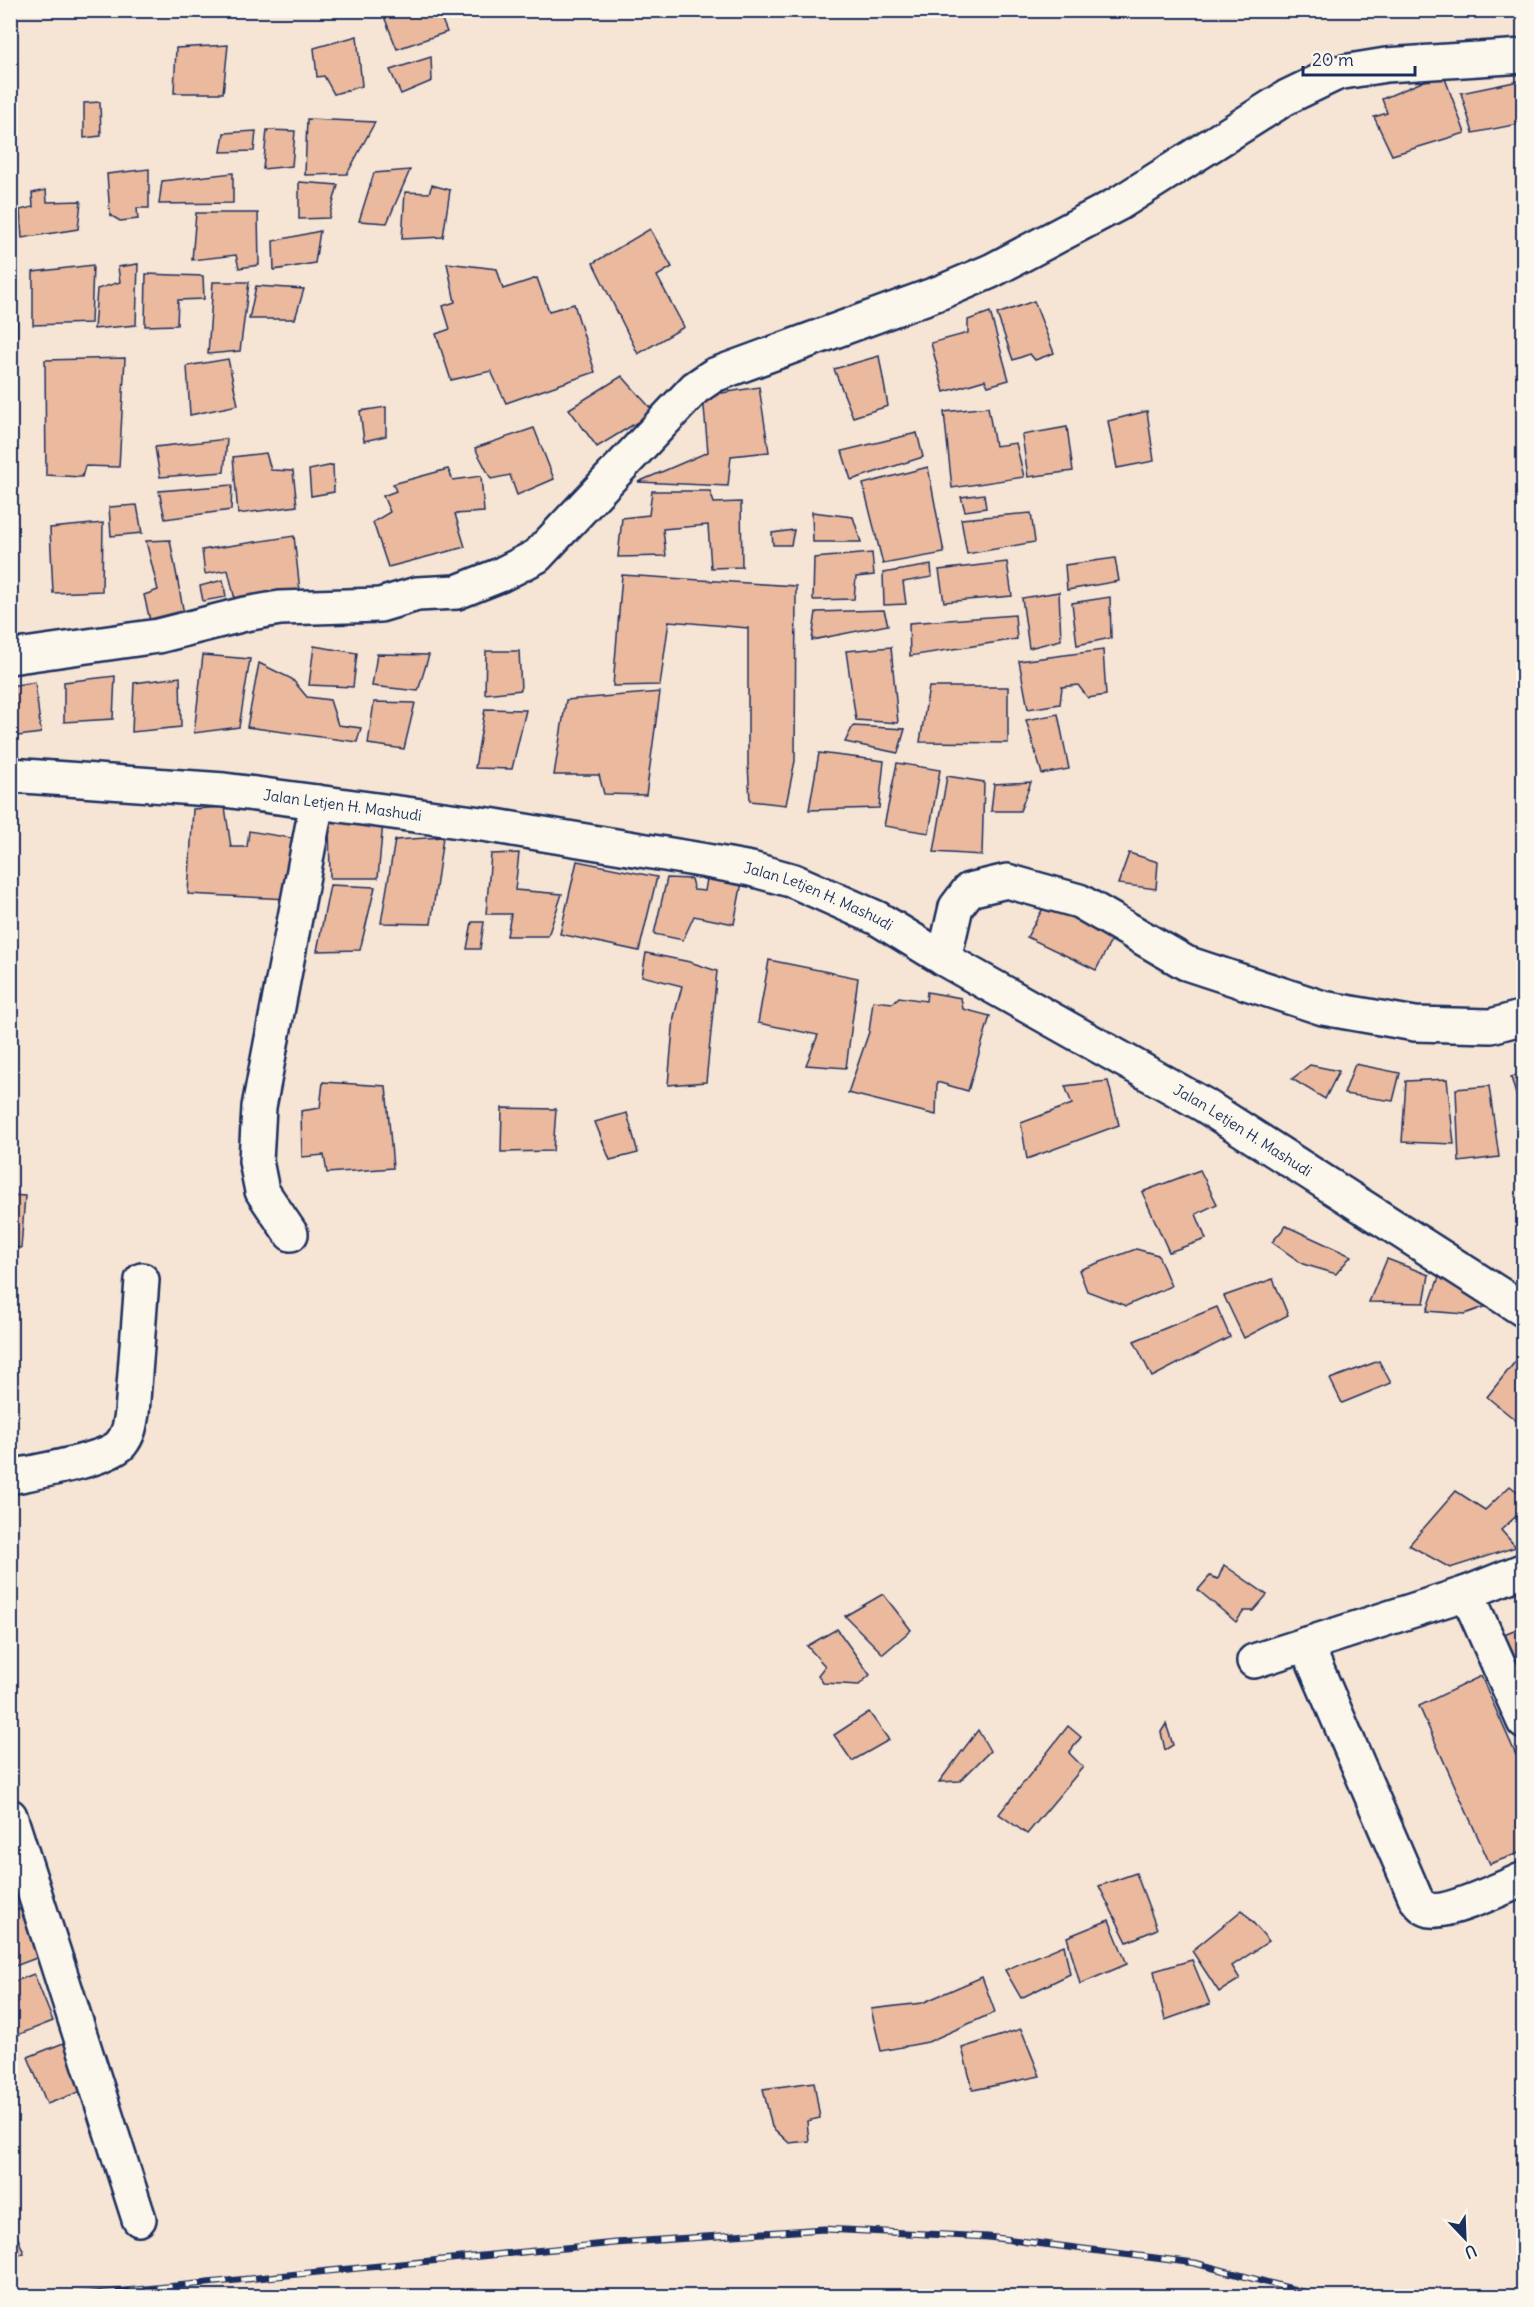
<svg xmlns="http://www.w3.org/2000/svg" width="1534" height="2307" font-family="Delius,sans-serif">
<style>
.building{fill:#ebb99d;stroke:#1b2f5e;stroke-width:1.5}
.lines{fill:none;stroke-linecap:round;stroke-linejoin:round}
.minor-casing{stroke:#1b2f5e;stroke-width:38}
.secondary-casing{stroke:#1b2f5e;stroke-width:38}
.minor{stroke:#fbf7ec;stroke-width:33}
.secondary{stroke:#fbf7ec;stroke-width:33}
.rail-casing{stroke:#1b2f5e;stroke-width:7}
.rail{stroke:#fbf7ec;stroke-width:4.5;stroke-dasharray:14;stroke-linecap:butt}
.labels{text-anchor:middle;stroke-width:4.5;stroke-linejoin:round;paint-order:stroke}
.street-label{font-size:15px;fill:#1b2f5e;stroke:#fbf7ec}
</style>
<rect width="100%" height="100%" fill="#f6e4d4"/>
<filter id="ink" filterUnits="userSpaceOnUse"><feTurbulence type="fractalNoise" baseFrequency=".0167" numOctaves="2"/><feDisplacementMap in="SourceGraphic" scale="12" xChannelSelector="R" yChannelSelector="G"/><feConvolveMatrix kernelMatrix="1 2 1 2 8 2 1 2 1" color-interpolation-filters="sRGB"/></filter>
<g filter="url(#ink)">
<g class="building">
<path d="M393,10h45l9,22 -50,17 -14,-35z"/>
<path d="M357,36l5,50 -28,8 -10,-18 -7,1 -3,-29z"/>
<path d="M228,45l-5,48h-49l2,-45z"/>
<path d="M431,57l1,24 -31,13 -11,-24z"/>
<path d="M1443,73l22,60 -73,22 -18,-38 13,-4 -5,-14z"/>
<path d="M1524,80v43l-51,10 -12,-40z"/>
<path d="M100,102l1,34 -17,2v-35z"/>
<path d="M307,119l68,3 -28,52 -42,1z"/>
<path d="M267,130l28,1 -3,35 -29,3z"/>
<path d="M256,131l-2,20 -33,1 3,-19z"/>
<path d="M149,169v39h-12l1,11 -18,2 -10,-6 -3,-41z"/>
<path d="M410,170l-23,53 -28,-2 15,-48z"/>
<path d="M233,173v30l-74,1 3,-23z"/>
<path d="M299,182l39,3 -9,33 -30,1z"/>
<path d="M432,185l18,5 -7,47 -41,2 3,-47 24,1z"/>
<path d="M10,190l4,42h-4z"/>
<path d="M46,190l1,12 34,-1 -3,28 -56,9 -2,-28 13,-3 -1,-14z"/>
<path d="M196,213h62l1,52 -20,3 -3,-13 -44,5z"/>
<path d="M650,229l22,38 -15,9 27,51 -46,27 -45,-91z"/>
<path d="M320,231l-5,32 -41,7 -1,-29z"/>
<path d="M447,263l50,6 6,20 34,-11 12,33 25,-7 21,68 -89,31 -15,-32 -40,9 -15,-46 14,-5 -7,-23 12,-4z"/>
<path d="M138,264l-2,61 -42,4 3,-40 23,-7 -2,-15z"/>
<path d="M93,265l-2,58 -58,2v-53z"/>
<path d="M146,274l57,2 1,23 -26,1 -1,25 -32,1z"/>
<path d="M17,277v61l-7,1v-61z"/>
<path d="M213,282h36l-9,69 -32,3z"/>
<path d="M256,286l48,3 -9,30h-46z"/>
<path d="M1034,301l20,52 -19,7 -5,-6 -17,6 -16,-46z"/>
<path d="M990,312l19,68 -21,6 -3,-6 -41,12 -13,-49 37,-10v-13z"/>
<path d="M879,356l9,50 -35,11 -19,-48z"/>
<path d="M125,358l-6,109 -34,-1 -3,11 -36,-2 -1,-115z"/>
<path d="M228,359l10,46 -48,10 -3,-49z"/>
<path d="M622,376l32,36 -57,35 -28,-38z"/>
<path d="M759,387l10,65 -38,4 -3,30 -90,-4 70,-30 -5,-56z"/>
<path d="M386,407v29l-22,5 -4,-30z"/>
<path d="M988,407l7,39 21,-3 8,34 -72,11 -8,-76z"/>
<path d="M1147,411l7,50 -37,7 -9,-47z"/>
<path d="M1067,427l6,44 -45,6 -6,-42z"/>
<path d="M534,428l20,51 -37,16 -7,-20 -19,4 -16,-31z"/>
<path d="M917,433l6,24 -72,23 -9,-29z"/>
<path d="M227,439l-3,33 -64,5 -5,-30z"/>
<path d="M266,453l5,17 22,1 4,35 -59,8 -5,-57z"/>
<path d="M333,465l1,27 -23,4 -2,-26z"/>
<path d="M928,467l16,86 -61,11 -20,-80z"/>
<path d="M448,469l5,11 28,-4 3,36 -29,2 10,33 -77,20 -15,-45 17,-10 -7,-16 13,-5 -3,-7z"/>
<path d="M232,485l-1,25 -66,9 -6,-28z"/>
<path d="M652,491h58l4,12 27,-1 1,65 -31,1 -3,-43 -45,4 3,27 -48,1 4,-39 27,-3z"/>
<path d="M984,494l2,14 -21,3 -4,-14z"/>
<path d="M137,505l5,28 -31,3 -2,-29z"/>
<path d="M812,512l41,5 8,25h-48z"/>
<path d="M1031,513l4,29 -68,12 -6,-35z"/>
<path d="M103,523l-1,68 -49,2 -3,-65z"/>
<path d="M794,530l-3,15h-18l-1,-12z"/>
<path d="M294,536l6,55 -65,9 -7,-30 -23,4 -3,-24z"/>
<path d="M170,540l14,74 -33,11 -7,-30 14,-5 -12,-49z"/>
<path d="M872,553l2,22 -18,2 -2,22 -41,1 1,-42z"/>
<path d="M1115,558l4,23 -52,9 -2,-25z"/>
<path d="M1007,562l5,34 -68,6 -5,-32z"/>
<path d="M931,565l1,12 -29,5 3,22 -22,1 -1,-32z"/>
<path d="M622,575l174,11 -1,175 -9,44 -36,-4 -2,-37v-136l-79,-7 -9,64 -47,1z"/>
<path d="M223,580l3,17 -23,4 -3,-15z"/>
<path d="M1059,592l2,48 -32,8 -7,-50z"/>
<path d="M1110,597l1,41 -34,7 -5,-42z"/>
<path d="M884,610l4,15 -76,15 4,-28z"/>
<path d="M1015,615l2,24 -107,17 -1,-33z"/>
<path d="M314,646l43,7 -4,34 -44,-2z"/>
<path d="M891,647l7,76 -42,-3 -10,-69z"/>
<path d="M1103,650l3,45 -18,3 -10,-13 -16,2 -2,17 -32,5 -9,-48z"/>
<path d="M486,651h33l2,39 -36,4z"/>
<path d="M377,654l52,1 -11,36 -46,-5z"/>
<path d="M203,655l47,4 -11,68 -45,6z"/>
<path d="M259,663l33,16 15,18 23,3 8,25 23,3 -4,14 -110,-15z"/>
<path d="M115,676l-2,43 -49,3v-40z"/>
<path d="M180,677l1,50 -49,5 2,-49z"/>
<path d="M35,682l6,51 -31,4v-51z"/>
<path d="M929,687h79v56l-88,-1z"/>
<path d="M660,692l-14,103 -42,-1 -5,-19h-45l12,-75z"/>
<path d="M374,702l41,1 -11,46 -36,-5z"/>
<path d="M485,709l41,1 -14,59 -37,-1z"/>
<path d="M1058,714l11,55 -27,5 -16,-54z"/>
<path d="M853,726l52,3 -7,24 -53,-11z"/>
<path d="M819,753l65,8 -5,47 -70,2z"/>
<path d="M897,763l43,7 -11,63 -45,-7z"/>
<path d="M947,776l37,6 -2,73 -48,-3z"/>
<path d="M1031,782l-11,29h-29l3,-27z"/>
<path d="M225,807l6,40h16l2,-16 49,8 -9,60 -101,-5 5,-85z"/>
<path d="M329,819l54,3 -5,56h-48z"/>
<path d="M443,837l-12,87 -50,-1 14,-83z"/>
<path d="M519,853l-4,37 47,4 -14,42h-41l4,-22h-25l5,-60z"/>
<path d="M1129,853l29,9 -2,27 -38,-5z"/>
<path d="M577,861l80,16 -18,74 -79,-17z"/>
<path d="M667,878l24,1 3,11 11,1 2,-12 35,3 -8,42 -40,-8 -11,24 -29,-6z"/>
<path d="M330,885l45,2 -15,63 -43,1z"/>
<path d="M1046,903l67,34 -17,33 -69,-33z"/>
<path d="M472,922h12l-4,27h-13z"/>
<path d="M646,953l44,9 27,9 -11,111 -38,3 6,-68 8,-31 -40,-10z"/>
<path d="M769,960l89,18 -12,90 -40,-3 12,-30 -60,-12z"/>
<path d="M927,992l34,6 2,11 27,7 -22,75 -31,-9 -1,33 -88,-22 21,-61 4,-31 20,2 6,-6 27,4z"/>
<path d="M1355,1064l45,9 -7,28 -49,-7z"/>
<path d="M1310,1065l29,6 -14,28 -33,-20z"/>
<path d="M1524,1073v50l-13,-46z"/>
<path d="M1447,1079l7,65 -52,-2 4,-61z"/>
<path d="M1108,1081l11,44 -92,34 -6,-36 51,-19 -7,-18z"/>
<path d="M323,1082l63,4 7,82 -66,5 -3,-18 -22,2 -1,-46 19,-3z"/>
<path d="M1489,1086l10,71 -40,5 -3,-73z"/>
<path d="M502,1108l54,1 -3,42 -52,1z"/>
<path d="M627,1113l11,40 -28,7 -15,-38z"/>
<path d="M1200,1170l17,34 -21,10 10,25 -37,13 -27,-60z"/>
<path d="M10,1195l15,1 -4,52 -11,-1z"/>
<path d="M1286,1226l65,30 -15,18 -33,-10 -31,-22z"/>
<path d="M1136,1249l22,6 13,31 -45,20 -39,-15 -8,-21z"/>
<path d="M1387,1259l42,16 -5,28 -55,-1z"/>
<path d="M1440,1274l58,28 -33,12 -38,-3z"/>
<path d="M1273,1279l15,36 -44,23 -20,-42z"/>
<path d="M1217,1307l13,30 -78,40 -18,-36z"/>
<path d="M1522,1353l2,1v73l-37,-30z"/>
<path d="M1379,1361l12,22 -49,20 -12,-24z"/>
<path d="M1510,1486l14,11v12l-23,21 15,17 -66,21 -41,-23 47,-54 29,19z"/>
<path d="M1224,1565l43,30 -14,16h-9l-8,11 -38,-32 12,-14 8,3z"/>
<path d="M883,1594l28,36 -28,24 -38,-38z"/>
<path d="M1524,1626v48l-20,-40z"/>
<path d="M837,1629l33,46 -11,10 -36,-2 -5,-8 7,-9 -18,-20z"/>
<path d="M1481,1676l43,97v78l-34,13 -71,-158z"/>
<path d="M869,1712l20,28 -37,21 -18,-26z"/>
<path d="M1166,1724l7,21 -8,5 -4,-18z"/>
<path d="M1068,1726l13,11 -12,16 14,14 -56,67 -28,-20z"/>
<path d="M978,1730l12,21 -30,30 -21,1z"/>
<path d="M1136,1873l21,56 -30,13 -28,-56z"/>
<path d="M20,1909l19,48 -29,11v-55z"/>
<path d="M1242,1910l27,31 -37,25 8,13 -21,13 -27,-41z"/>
<path d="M1109,1920l18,44 -47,20 -13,-47z"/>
<path d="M1064,1945l6,29 -49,24 -16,-28z"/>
<path d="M1192,1960l18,44 -45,16 -11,-49z"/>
<path d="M34,1974l19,47 -43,17v-55z"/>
<path d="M982,1977l13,35 -67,30 -47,9 -10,-42 51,-6z"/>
<path d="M1021,2029l19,47 -67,14 -11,-42z"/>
<path d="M71,2040l19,48 -43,16 -19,-47z"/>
<path d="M814,2082l6,36 -13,3 2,20 -20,2 -17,-16 -9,-38z"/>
<path d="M10,2219l14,34 -14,6z"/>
</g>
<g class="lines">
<g class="minor-casing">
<g id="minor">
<path d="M10,657l148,-21 87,-22 35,-6 100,-3 37,-11 40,-2 43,-17 37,-19 158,-168 19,-13 230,-84 47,-20 127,-67 169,-107 50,-24 49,-8 138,-9"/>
<path d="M944,959l12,-52 13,-17 38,-9 72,20 107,62 137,45 92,16 76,2 33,-9"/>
<path d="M291,1234l-29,-43 -6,-30 3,-54 58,-305"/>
<path d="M10,1477c24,-5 97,-17 111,-33 8,-10 9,-19 11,-31l10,-133"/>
<path d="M1467,1593l57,129"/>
<path d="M1306,1644l110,255c4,5 7,9 14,11 17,4 75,-23 94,-31"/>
<path d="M1254,1661l213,-68 57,-23"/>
<path d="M10,1816l129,403"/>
</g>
</g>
<g class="secondary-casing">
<g id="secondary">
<path id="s1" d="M10,775l214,15 93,12 172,23 212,35 50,9 43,12 83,37 67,41 260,146 320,205"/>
</g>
</g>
<use href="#minor" class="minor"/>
<use href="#secondary" class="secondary"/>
<g class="rail-casing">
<path id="rail" d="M74,2296l541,-53 209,-14 164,8 207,26 123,33"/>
</g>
<use href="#rail" class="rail"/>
</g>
</g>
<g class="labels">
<g class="street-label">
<text dy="5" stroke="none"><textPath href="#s1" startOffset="334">Jalan Letjen H. Mashudi</textPath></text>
<text dy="5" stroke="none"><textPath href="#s1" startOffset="820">Jalan Letjen H. Mashudi</textPath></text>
<text dy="5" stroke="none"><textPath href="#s1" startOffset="1306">Jalan Letjen H. Mashudi</textPath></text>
</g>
</g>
<rect width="1534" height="2307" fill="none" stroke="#fbf7ec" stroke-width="36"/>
<rect x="18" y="18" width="1498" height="2271" fill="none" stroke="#1b2f5e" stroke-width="2" filter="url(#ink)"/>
<g transform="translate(1465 2238) rotate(157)" stroke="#fbf7ec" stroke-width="4.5" paint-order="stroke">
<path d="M0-4.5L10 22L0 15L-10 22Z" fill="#1b2f5e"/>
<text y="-9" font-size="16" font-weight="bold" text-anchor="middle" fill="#1b2f5e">U</text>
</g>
<path d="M1303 66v9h112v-9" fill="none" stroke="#1b2f5e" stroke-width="3"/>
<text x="1312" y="66" font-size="18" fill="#1b2f5e" stroke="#fbf7ec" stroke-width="4.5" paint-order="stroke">20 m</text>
</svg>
